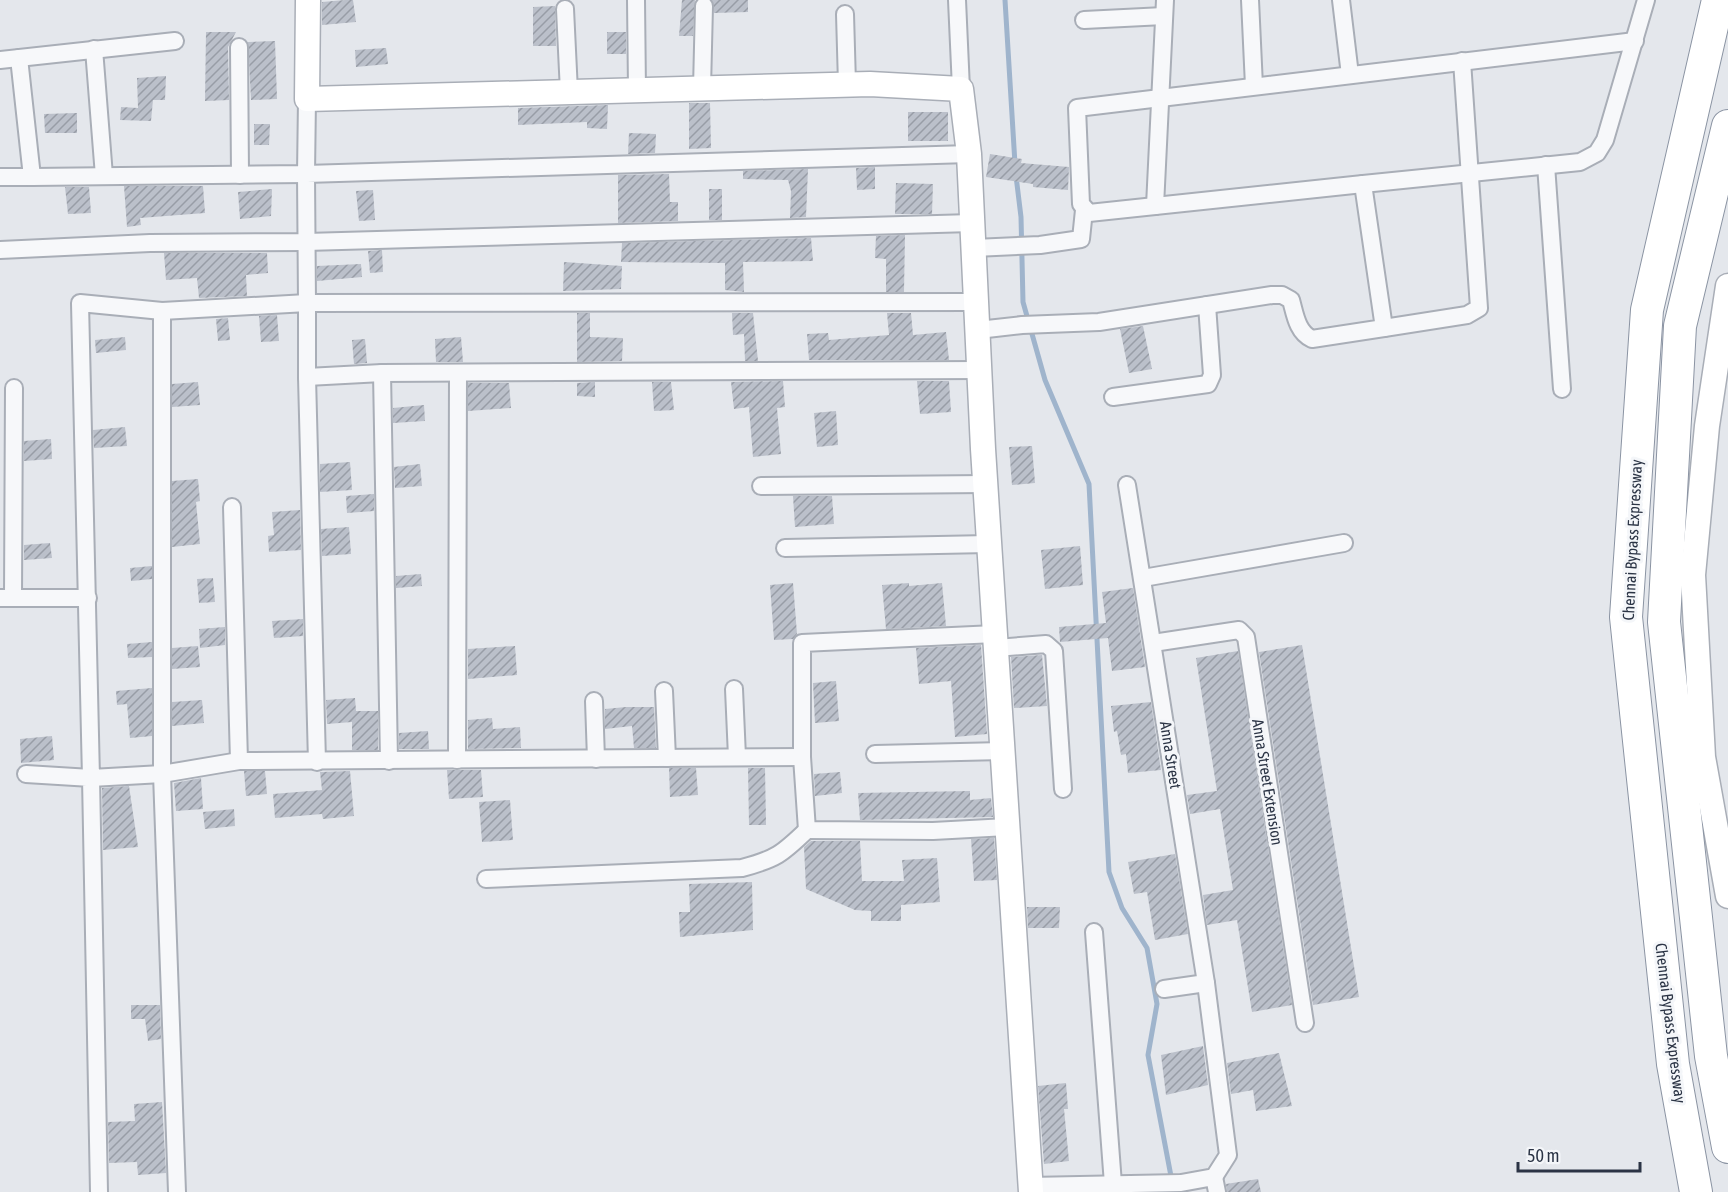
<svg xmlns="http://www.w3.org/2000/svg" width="1728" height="1192" font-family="'Asap Condensed',sans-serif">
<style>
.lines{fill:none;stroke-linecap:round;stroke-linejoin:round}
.stream{stroke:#9fb4cc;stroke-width:5}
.building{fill:url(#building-hatch)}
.street-casing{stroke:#a9aeb7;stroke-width:20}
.secondary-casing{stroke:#a9aeb7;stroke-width:27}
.highway-casing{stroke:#8b94a3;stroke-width:34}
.street{stroke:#f7f8fa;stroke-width:16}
.secondary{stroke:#fff;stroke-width:24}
.highway{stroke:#fff;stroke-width:32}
.labels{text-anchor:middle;stroke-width:6;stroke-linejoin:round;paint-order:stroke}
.street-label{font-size:16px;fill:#2b3445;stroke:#f4f6f9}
</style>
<defs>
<pattern id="building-hatch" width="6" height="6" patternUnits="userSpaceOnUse" patternTransform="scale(1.5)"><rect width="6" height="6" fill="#bbc0ca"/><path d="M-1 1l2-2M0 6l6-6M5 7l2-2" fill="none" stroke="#989da6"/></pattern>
</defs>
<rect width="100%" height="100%" fill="#e4e7ec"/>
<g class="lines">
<g class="stream">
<path d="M1005,0l10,164"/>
<path d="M1016,176l5,41 2,85 22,78 44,104 20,388 13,36 25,40 10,56 -9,51 26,137"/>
</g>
</g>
<g class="building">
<path d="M345,0h8l3,22 -34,3v-23z"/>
<path d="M682,0h13l-2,36h-14z"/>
<path d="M712,0h36v12l-34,1z"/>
<path d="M555,6l1,40h-23v-39z"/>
<path d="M206,32h30l-8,15 1,53 -24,1z"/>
<rect x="607" y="32" width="19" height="22"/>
<path d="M275,41l2,58 -26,1 -3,-58z"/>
<path d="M386,48l2,16 -32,3 -1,-17z"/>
<path d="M166,76l-1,24h-12l-2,21 -31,-1 1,-13 17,1 -1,-30z"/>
<path d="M689,103h21l1,45 -22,1z"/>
<path d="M608,105l-1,24 -20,-1v-6l-69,3v-17z"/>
<rect x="908" y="112" width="40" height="29"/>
<path d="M77,113v20h-32l-1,-19z"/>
<path d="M254,124h16l-1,21h-15z"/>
<path d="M629,133l27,1 -1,19 -27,1z"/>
<path d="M990,154l32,5 -1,4 48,4 -1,23 -35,-3v-3l-47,-7z"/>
<path d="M875,167v22l-18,1 -1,-22z"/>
<path d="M808,169l-2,48 -16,1 1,-27 -3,-11 -45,-1v-8z"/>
<path d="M669,174l1,28h8v19l-60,2v-48z"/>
<path d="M896,183l37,1 -1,30h-37z"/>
<path d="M124,186h79l2,27 -65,5 1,7 -14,2z"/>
<path d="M65,187h24l2,26 -23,1z"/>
<path d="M272,189l-1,27 -31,3 -2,-27z"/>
<rect x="709" y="189" width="13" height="31"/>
<path d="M373,190l2,30 -16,1 -3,-30z"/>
<path d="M905,235l-1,57h-18v-33l-11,-1 1,-22z"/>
<path d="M811,238l2,23 -70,1 1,30 -19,-2v-27l-104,-1 1,-19z"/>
<path d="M382,250l1,22 -13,1 -2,-22z"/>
<path d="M164,253h103l1,20 -22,2 1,21 -48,2 -2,-20 -31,2z"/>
<path d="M564,262l58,4 -1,23 -58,2z"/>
<path d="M361,264l1,13 -45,4v-15z"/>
<path d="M577,313h13v24l33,1 -1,23 -45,1z"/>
<path d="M732,313h21l5,48h-13l-1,-27 -11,1z"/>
<path d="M887,313h24l2,22 33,-3 3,28h-140l-2,-26 21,-1 1,7 60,-5z"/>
<path d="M277,315l2,26 -18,1 -2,-26z"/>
<path d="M228,318l2,22 -12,1 -2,-22z"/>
<path d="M1143,326l9,43 -23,4 -9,-44z"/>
<path d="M125,337l1,13 -30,3 -1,-13z"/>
<path d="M461,337l2,25h-27l-1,-23z"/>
<path d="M365,339l2,24 -13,1 -2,-24z"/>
<path d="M783,381l2,26 -8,1 4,46 -28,3 -4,-50 -15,2 -3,-27z"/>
<path d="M917,381h32l2,31 -31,2z"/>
<path d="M198,382l2,23 -28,2v-23z"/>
<path d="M595,382v15l-18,-1v-13z"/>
<path d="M652,382h19l3,28 -20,1z"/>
<path d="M468,383h41l2,25 -43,3z"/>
<path d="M424,405l1,16 -32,2v-15z"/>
<path d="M836,411l2,34 -21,2 -3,-34z"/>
<path d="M125,427l2,19 -33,2 -1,-18z"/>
<path d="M51,439l1,20 -28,2v-20z"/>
<path d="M1032,446l3,37 -23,2 -3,-38z"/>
<path d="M350,462l2,28 -32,2v-28z"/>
<path d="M420,464l2,22 -27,2 -1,-21z"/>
<path d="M198,479l2,22 -4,1 4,42 -28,3v-66z"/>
<path d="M374,494v17l-27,2 -1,-17z"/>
<path d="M793,496h39l2,28 -39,3z"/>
<path d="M300,510l1,40 -32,2 -1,-16 6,-1 -2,-23z"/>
<path d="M349,527l2,27 -29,2 -1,-27z"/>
<path d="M50,543l2,15 -28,2v-15z"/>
<path d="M1080,546l3,39 -38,4 -4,-39z"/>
<path d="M152,566v13l-21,2 -1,-13z"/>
<path d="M421,574l1,12 -26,2v-12z"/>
<path d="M213,578l2,24 -16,1 -2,-24z"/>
<path d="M793,583l4,51 -4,5 -19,1 -4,-55z"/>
<path d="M909,583v3l33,-3 4,43 -60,3 -4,-44z"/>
<path d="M1133,588l12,79 -33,4 -4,-33 -48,4 -1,-15 47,-4 -4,-31z"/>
<path d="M303,619v17l-29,2 -2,-17z"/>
<path d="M225,627v18l-25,3 -1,-19z"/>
<path d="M152,642v15l-24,1 -1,-14z"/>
<path d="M981,645l6,89 -32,3 -4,-56 -32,3 -3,-36z"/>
<path d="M1302,645l57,352 -46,8 -54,-353z"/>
<path d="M198,646l2,21 -28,2v-21z"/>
<path d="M515,646l2,29 -49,4v-30z"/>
<path d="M1238,651l54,354 -40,7 -15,-92 -30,5 -4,-30 30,-5 -13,-81 -30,5 -3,-19 30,-4 -21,-133z"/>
<path d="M1042,655l5,51 -33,2 -3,-51z"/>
<path d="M836,681l3,40 -24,2 -2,-40z"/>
<path d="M152,688v48l-22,2 -3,-34 -10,1 -1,-14z"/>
<path d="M355,698l1,13h22v39h-26v-28l-25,2 -1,-24z"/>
<path d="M202,700l2,23 -32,3v-24z"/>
<path d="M1151,702l10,68 -33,3 -2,-19 -5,1 -4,-24 -3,1 -3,-26z"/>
<path d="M626,707h28l2,41h-22l-2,-22 -27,3v-20z"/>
<path d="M492,718l1,11 27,-2 1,21 -53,1v-29z"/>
<path d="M428,731l1,18h-30v-16z"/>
<path d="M52,736l2,24 -33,3 -1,-24z"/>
<path d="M669,768h27l2,27 -28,2z"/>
<path d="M748,768h17l1,57h-17z"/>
<path d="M447,770h34l2,27 -34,2z"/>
<path d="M244,771h21l2,23 -21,2z"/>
<path d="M350,771l4,45 -31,3 -1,-5 -47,4 -2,-24 49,-4 -2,-18z"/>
<path d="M840,772l2,21 -27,3 -1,-22z"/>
<path d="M201,778l2,31 -27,2 -2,-28z"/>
<path d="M129,786l9,61 -35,3 -1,-62z"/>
<path d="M970,791v9l21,-2 2,19 -133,3 -2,-27z"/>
<path d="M510,800l3,40 -31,2 -3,-40z"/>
<path d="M234,809l1,17 -30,3 -2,-17z"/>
<path d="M994,838l3,42 -23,1 -3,-42z"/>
<path d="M811,841h49l2,40h42l-2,-21 35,-2 3,44 -39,3v16h-30v-10l-16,-1 -49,-21 -2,-42z"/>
<path d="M1175,854l13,80 -33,6 -8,-48 -13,2 -6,-32z"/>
<path d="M752,882l1,48 -73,7 -1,-25h11l-1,-28z"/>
<path d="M1027,907h33l-1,21h-31z"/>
<path d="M131,1005h29l1,34 -13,2 -3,-22h-14z"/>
<path d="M1203,1046l5,39 -42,10 -5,-40z"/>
<path d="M1279,1053l13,53 -36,5 -3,-21 -22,4 -4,-31z"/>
<path d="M1066,1083l2,26h-4l5,52 -25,3 -6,-78z"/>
<path d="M162,1102l4,71 -28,2 -1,-13 -28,1 -1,-41 27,-1 -1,-17z"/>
<path d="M1258,1179l3,13h-34l-1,-8z"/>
</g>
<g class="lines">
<g class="street-casing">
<g id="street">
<path d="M636,0l1,90"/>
<path d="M957,0l4,89"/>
<path d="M1250,0l4,86"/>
<path d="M1341,0l9,75"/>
<path d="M565,9l4,83"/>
<path d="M845,14l2,70"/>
<path d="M1084,20l80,-4"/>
<path d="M239,47l1,128"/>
<path d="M94,49l10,127"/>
<path d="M0,60l175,-19"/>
<path d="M702,88l2,-82"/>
<path d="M969,154l-663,20 1,129 670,-1"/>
<path d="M1546,165l16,224"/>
<path d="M0,177h32l-13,-119"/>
<path d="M32,177l274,-3 1,-75"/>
<path d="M1363,184l-274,29 -8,-9 -4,-96 558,-67"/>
<path d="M1155,206l10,-206"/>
<path d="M974,248l66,-3 41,-6 3,-29"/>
<path d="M0,250l150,-7 156,-1 666,-19"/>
<path d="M162,311v463l15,418"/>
<path d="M1384,328l83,-13 12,-7 -17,-247"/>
<path d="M978,330l44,-5 77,-3 173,-27h10l9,5c4,14 6,32 21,39l72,-11 -21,-144 217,-22 17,-9 8,-13 41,-140"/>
<path d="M382,373l7,388"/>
<path d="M307,377l10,385"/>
<path d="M1113,397l95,-13 4,-9 -5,-70"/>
<path d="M1127,485l79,498 -42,6"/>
<path d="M761,486l225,-2"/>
<path d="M232,507l7,254"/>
<path d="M785,548l204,-4"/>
<path d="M1143,578l201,-35"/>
<path d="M0,598h88"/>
<path d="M13,598l1,-210"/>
<path d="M995,634l-193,9v114l5,73 126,1 74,-4"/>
<path d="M1153,643l86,-13 7,7 59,386"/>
<path d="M996,648l50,-4 8,7 9,138"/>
<path d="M734,689l3,68"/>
<path d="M664,691l3,67"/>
<path d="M594,701l2,58"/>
<path d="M875,754l128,-3"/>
<path d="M802,757l-563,4 -77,13 -71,4 -11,-475 82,8 145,-8v74l75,-4 598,-3"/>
<path d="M457,760l1,-387"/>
<path d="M26,774l65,4 8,414"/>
<path d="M486,879l256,-11c34,-9 40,-14 65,-38"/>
<path d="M1094,932l19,252"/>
<path d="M1214,1177l3,15"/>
<path d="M1029,1186l152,-3 33,-6 14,-22 -22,-172"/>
</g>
</g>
<g class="secondary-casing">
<g id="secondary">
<path d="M308,0l-1,99 563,-15 91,5 8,65 14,295 48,743"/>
<path d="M1728,286l-21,140 -14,149 10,182 25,139"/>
</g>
</g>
<g class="highway-casing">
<g id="highway">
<path d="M1728,126l-48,200 -16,296 47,434 17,91"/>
<path d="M1696,1192l-23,-128 -47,-447 21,-307 71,-310"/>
</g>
</g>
<use href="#street" class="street"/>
<use href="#secondary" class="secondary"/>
<use href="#highway" class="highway"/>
</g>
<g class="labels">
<g class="street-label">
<text transform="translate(1632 540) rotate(-87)" y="6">Chennai Bypass Expressway</text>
<text transform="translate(1171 755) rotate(81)" y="6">Anna Street</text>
<text transform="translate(1268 782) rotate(81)" y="6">Anna Street Extension</text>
<text transform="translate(1671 1023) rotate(83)" y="6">Chennai Bypass Expressway</text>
</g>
</g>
<path d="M1518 1162v9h122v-9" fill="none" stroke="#2b3445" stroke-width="3"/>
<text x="1527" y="1162" font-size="18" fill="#2b3445" stroke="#f4f6f9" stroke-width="4.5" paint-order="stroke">50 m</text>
</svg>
